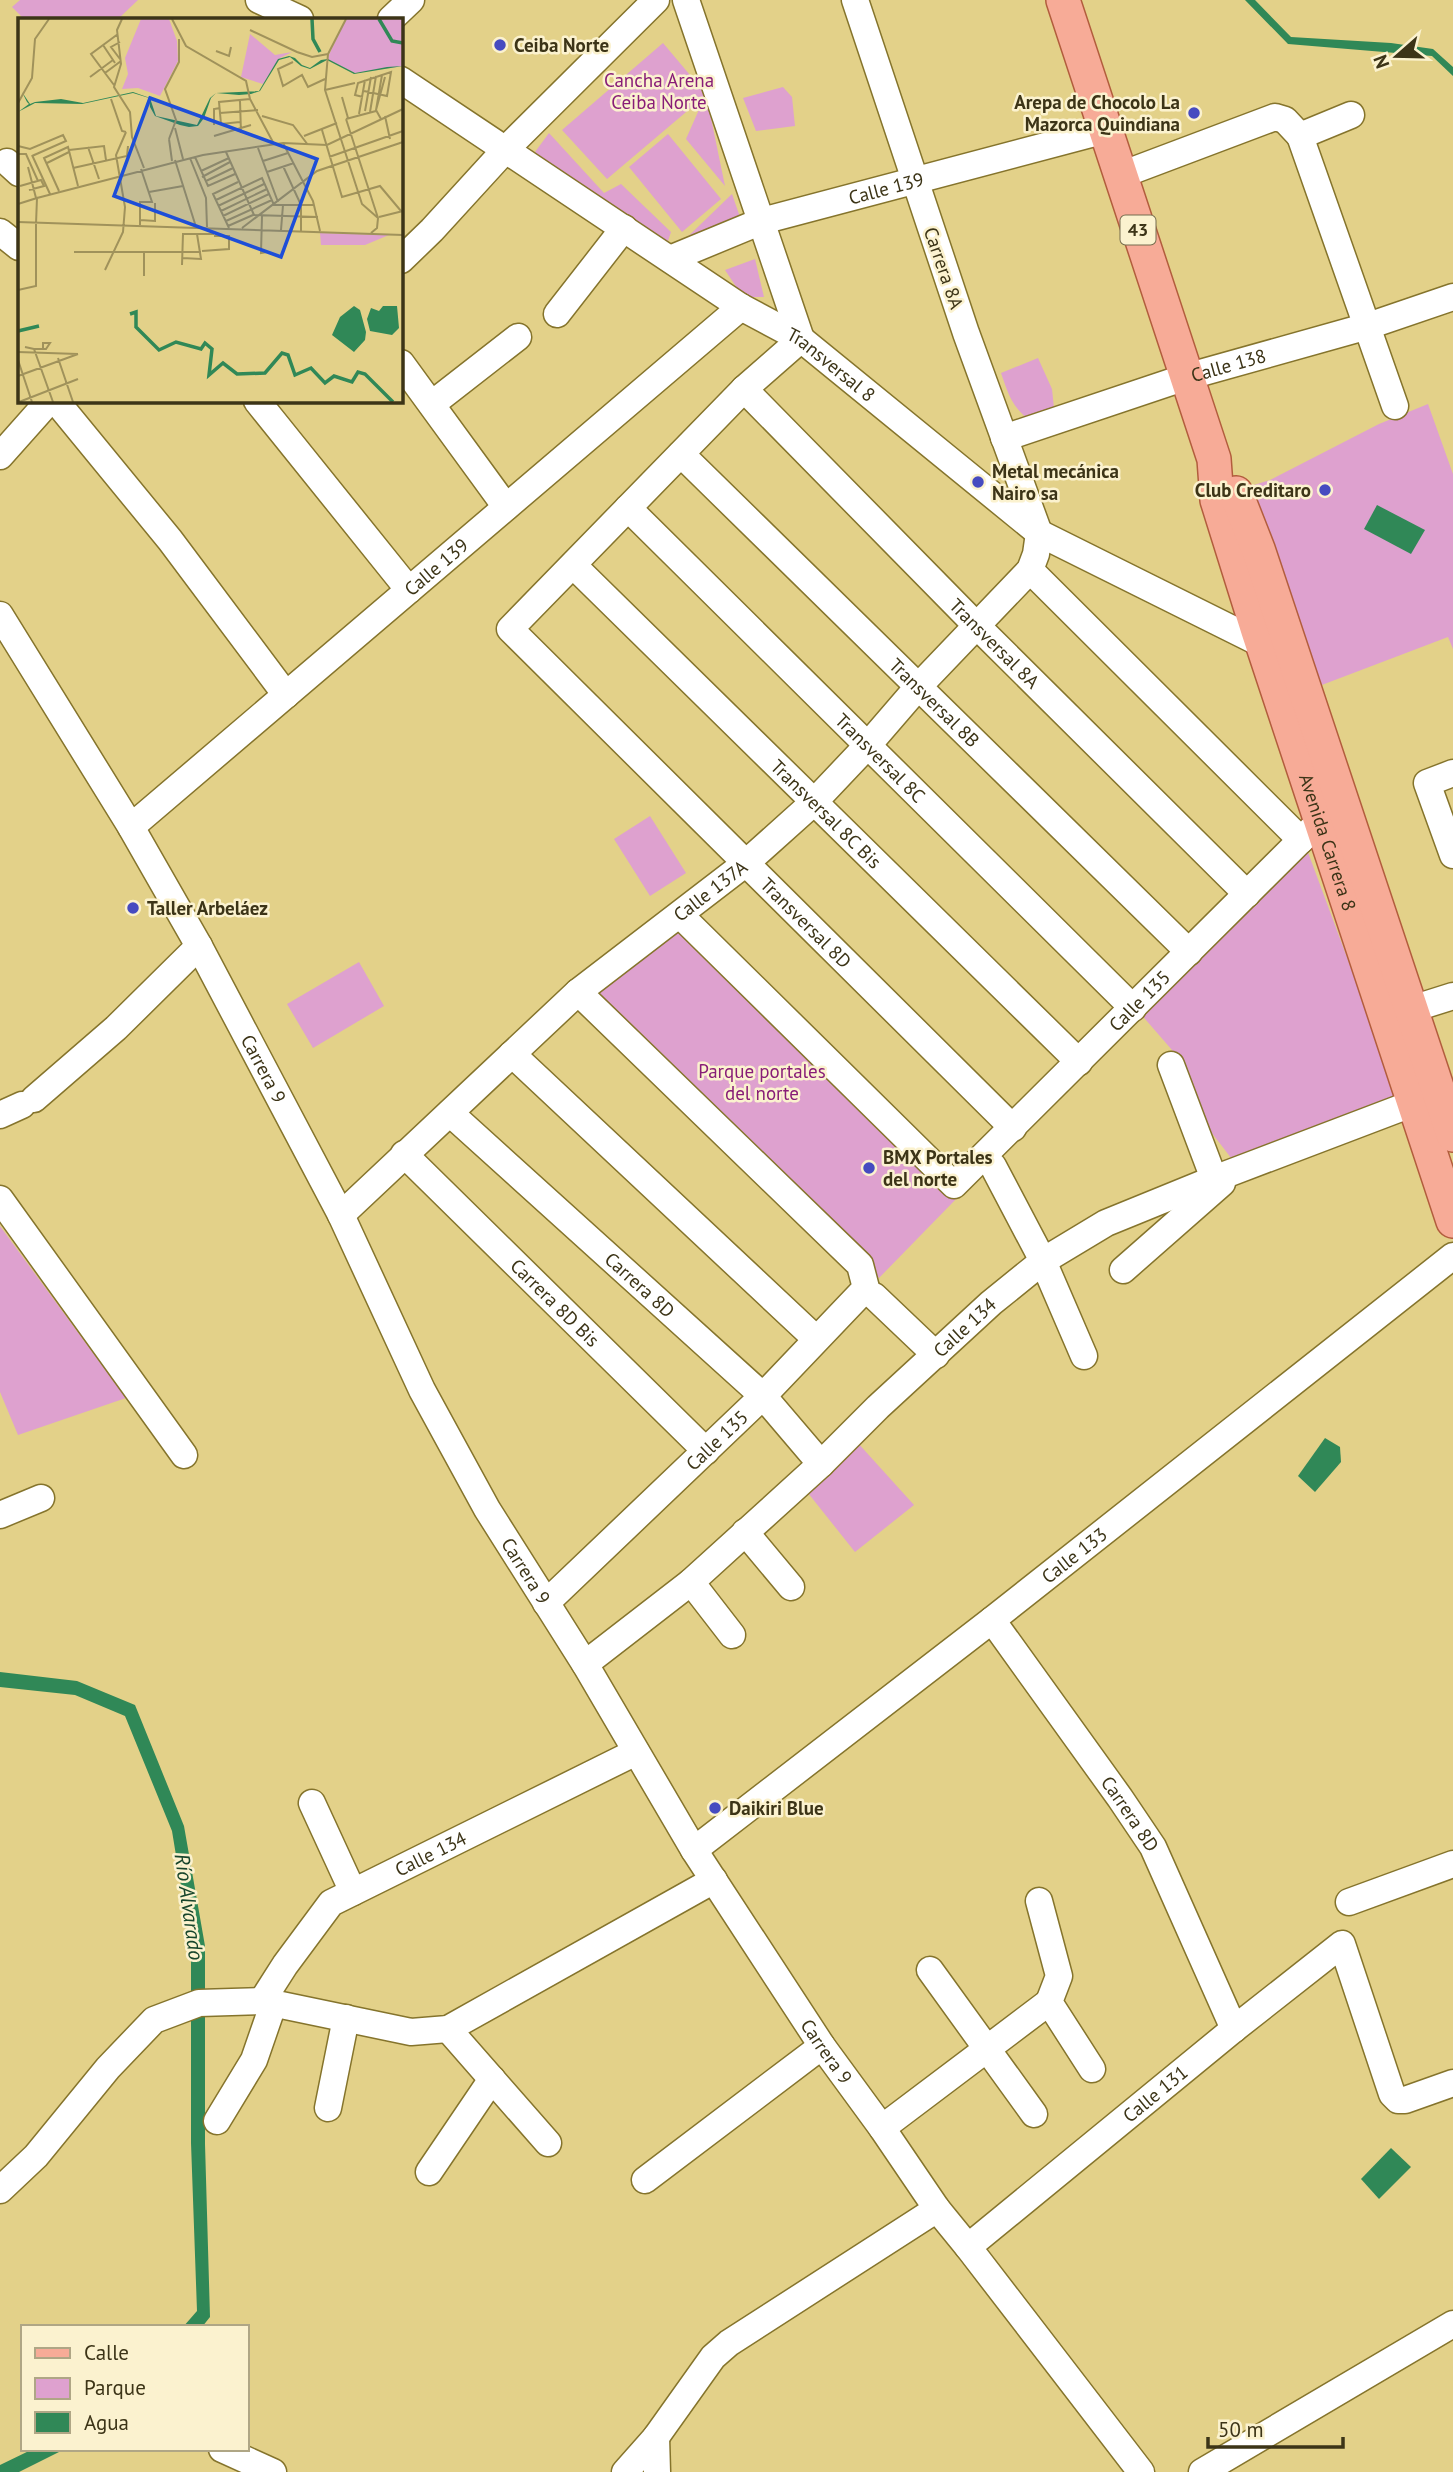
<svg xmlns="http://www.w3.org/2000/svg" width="1453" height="2472" font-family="'PT Sans',sans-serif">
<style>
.green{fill:#dea1cf}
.water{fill:#308857}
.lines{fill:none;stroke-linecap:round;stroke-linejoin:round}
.minor-casing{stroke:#85742c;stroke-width:29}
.major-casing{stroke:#b25d3d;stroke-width:36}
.minor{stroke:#fff;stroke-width:26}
.major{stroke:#f7ab97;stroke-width:33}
.poi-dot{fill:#464bc0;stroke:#fbf2cf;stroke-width:2.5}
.labels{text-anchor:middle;stroke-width:5;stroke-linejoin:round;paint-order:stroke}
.shield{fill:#fbf2cf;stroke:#756d4e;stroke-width:2}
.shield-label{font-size:18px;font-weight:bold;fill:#3c3417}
.poi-label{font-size:19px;font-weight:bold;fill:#3c3417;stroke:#fbf2cf;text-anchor:start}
.park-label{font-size:19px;fill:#881d77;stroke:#fbf2cf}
.street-label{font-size:19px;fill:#3c3417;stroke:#fbf2cf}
.water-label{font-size:21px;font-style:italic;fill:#17452b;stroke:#fbf2cf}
.inset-river{fill:none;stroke:#308857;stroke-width:3.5}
.inset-road{fill:none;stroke:#a0925b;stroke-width:2}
.view{fill:#1d4ed8;fill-opacity:0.15;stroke:#1d4ed8;stroke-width:3.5}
.inset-edge{fill:none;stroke:#3c3417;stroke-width:3.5}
</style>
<rect width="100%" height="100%" fill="#e3d189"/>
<g class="green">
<path d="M20,0h118l-20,19h-94l-12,-12z"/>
<path d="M663,43l43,51 19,92 -39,-47 19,-43 -98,83 -45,-49z"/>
<path d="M783,87l9,10 3,29 -39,5 -13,-33z"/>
<path d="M549,133l55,60 17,-9 50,48 -4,12 -116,-75 -16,-17z"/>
<path d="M668,134l53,65 -39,33 -53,-65z"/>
<path d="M732,194l9,26 -67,30z"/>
<path d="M755,259l9,38h-21l-18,-27z"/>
<path d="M1038,358l14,31 3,29 -19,7c-23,-16 -26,-26 -35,-52z"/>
<path d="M1428,404l25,70v175l-5,-12 -142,54 -68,-201 32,-10 109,-56z"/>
<path d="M650,816l36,57 -36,23 -36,-57z"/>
<path d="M1306,847l92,248 -163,68 -51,-66 1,-32 -46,-53z"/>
<path d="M689,929l271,266 -81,83 -296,-288 69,-50z"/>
<path d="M359,962l25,44 -71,42 -26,-44z"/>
<path d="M0,1226l126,172 -108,37 -18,-43z"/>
<path d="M857,1442l57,63 -59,47 -47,-59z"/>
</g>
<g class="water">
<path d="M1245,0h10l36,37 100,6 42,6 20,18v9l-21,-20 -144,-12z"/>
<path d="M1377,505l48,25 -14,24 -47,-25z"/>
<path d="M1325,1438l15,9 1,15 -26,30 -17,-16z"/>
<path d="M0,1672l77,9 58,24 49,121 21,120v198l5,173 -8,10h-19l14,-16 -6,-168v-196l-19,-116 -47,-115 -50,-21 -75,-8z"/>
<path d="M1391,2148l20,19 -32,32 -18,-20z"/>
<path d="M33,2449h32l-46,23h-19v-7z"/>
</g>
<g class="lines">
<g class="minor-casing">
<g id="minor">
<path d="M259,0l41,19"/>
<path id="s1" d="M686,0l115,339 -57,50 -234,240 503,499"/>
<path d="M391,19l20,-19"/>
<path id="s2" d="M401,80l340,227 60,32 238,194 223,111"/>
<path d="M1300,136l95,270"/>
<path d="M7,162l12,11"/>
<path d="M1121,175l154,-58 10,3 15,16 51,-21"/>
<path d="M0,232l19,15"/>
<path id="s3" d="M670,259l92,-38 344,-91"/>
<path d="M401,260l31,-30 74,-81 150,-149"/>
<path d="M557,314l67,-86"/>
<path d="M401,363l105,144"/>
<path id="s4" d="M744,389l232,236 271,269"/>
<path d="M56,401l114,139 116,155"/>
<path d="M257,401l152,189"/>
<path d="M432,404l86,-67"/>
<path id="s5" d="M1004,438l182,-61 182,-51 85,-29"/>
<path id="s6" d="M681,454l508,498"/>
<path d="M0,456l49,-55"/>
<path id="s7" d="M628,508l505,500"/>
<path id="s8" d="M573,565l506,497"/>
<path d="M1030,570l271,270"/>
<path id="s9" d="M0,615l131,212 68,119 142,269 81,175 65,119 98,155 109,186 128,196 60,82 55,81 31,38 173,225"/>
<path d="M1453,773l-26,10 26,72"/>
<path id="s10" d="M131,827l610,-520"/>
<path id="s11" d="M680,915l274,270 367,-365"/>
<path d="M1412,1009l41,-13"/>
<path d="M512,1054l303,284"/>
<path d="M1171,1065l43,114"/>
<path d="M34,1099l82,-71 83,-82"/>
<path id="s12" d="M450,1113l313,283 58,68"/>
<path d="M0,1115l22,-10"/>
<path id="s13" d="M404,1154l302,297"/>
<path d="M993,1166l50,95 41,95"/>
<path d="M0,1199l184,256"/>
<path id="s14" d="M341,1215l237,-223 168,-129 68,-61 54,-57 50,-58 112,-117 6,-16 3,-21 -73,-200 -111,-333"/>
<path d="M1123,1270l99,-87"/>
<path d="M874,1296l62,59"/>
<path d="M0,1515l41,-17"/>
<path d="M745,1532l46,55"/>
<path d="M691,1582l41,53"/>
<path id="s15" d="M546,1603l217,-207 103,-108 -6,-23 -282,-273"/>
<path id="s16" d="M992,1620l128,178 33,49 81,182"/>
<path id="s17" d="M585,1664l106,-82 130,-118 57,-57 113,-104 52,-42 63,-38 108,-44 200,-76"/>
<path d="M312,1803l41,89"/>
<path id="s18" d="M694,1850l298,-230 461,-364"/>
<path d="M1039,1901l20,75 -10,26 43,67"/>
<path d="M1349,1902l104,-38"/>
<path d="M930,1970l104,144"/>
<path id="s19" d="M262,2001l23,-36 46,-62 305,-151"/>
<path d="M448,2029l100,114"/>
<path d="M328,2108l18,-90"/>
<path d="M217,2121l37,-61 19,-55"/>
<path d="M882,2128l167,-126"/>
<path d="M429,2172l63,-93"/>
<path d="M645,2180l177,-134"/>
<path d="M0,2190l36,-34 72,-88 46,-48 45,-17 63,-2 149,31 37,-3 266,-149"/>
<path id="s20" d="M968,2247l266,-218 108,-85 50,150 6,6h7l48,-17"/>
<path d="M656,2437l1,35"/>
<path d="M222,2449l51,23"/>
<path d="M625,2472l31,-35 57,-80 16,-14 208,-134"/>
<path d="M1202,2472l251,-148"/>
</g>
</g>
<g class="major-casing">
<g id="major">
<path id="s21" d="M1063,0l151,459 3,41 41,131 195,590"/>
<path d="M1236,493l22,56 195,586"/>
</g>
</g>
<use href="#minor" class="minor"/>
<use href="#major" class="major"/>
</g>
<g class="poi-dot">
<circle cx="500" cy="45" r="7"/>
<circle cx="1194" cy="113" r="7"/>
<circle cx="978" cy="482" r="7"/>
<circle cx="1325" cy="490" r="7"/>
<circle cx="133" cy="908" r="7"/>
<circle cx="869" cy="1168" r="7"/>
<circle cx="715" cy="1808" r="7"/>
</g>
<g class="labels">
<rect class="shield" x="1120.5" y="215.5" width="35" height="29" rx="5"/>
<g class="shield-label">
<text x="1138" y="236">43</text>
</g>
<g class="poi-label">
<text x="514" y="52">Ceiba Norte</text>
<text x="1180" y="109" text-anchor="end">Arepa de Chocolo La<tspan x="1180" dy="22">Mazorca Quindiana</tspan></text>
<text x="992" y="478">Metal mecánica<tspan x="992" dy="22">Nairo sa</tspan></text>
<text x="1311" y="497" text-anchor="end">Club Creditaro</text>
<text x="147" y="915">Taller Arbeláez</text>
<text x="883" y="1164">BMX Portales<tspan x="883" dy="22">del norte</tspan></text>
<text x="729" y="1815">Daikiri Blue</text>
</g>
<g class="park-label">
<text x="659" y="87">Cancha Arena<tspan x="659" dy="22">Ceiba Norte</tspan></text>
<text x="762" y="1078">Parque portales<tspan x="762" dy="22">del norte</tspan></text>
</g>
<g class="street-label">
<text dy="7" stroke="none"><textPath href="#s3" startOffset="228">Calle 139</textPath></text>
<text transform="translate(944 268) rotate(71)" y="7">Carrera 8A</text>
<text dy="7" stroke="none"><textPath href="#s5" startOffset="236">Calle 138</textPath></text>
<text dy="7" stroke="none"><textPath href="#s2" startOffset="516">Transversal 8</textPath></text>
<text dy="7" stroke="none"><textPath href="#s10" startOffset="401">Calle 139</textPath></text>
<text dy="7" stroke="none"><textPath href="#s4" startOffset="357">Transversal 8A</textPath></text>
<text dy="7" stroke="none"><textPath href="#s6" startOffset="355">Transversal 8B</textPath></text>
<text dy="7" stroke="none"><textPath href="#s7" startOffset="355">Transversal 8C</textPath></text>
<text dy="7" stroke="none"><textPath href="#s8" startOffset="355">Transversal 8C Bis</textPath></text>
<text dy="7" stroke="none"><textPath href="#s21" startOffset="884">Avenida Carrera 8</textPath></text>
<text dy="7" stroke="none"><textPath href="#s14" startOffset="492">Calle 137A</textPath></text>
<text dy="7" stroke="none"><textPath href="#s1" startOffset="1186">Transversal 8D</textPath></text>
<text dy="7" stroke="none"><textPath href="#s11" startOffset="646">Calle 135</textPath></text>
<text dy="7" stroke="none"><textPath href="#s9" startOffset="525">Carrera 9</textPath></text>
<text dy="7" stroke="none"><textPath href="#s12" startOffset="256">Carrera 8D</textPath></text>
<text dy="7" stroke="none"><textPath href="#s13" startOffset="212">Carrera 8D Bis</textPath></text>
<text dy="7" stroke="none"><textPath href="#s17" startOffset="508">Calle 134</textPath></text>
<text dy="7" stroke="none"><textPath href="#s15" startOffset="236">Calle 135</textPath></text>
<text dy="7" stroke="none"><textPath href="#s18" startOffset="481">Calle 133</textPath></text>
<text dy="7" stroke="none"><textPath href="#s9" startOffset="1092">Carrera 9</textPath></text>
<text dy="7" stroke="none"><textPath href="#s16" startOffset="238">Carrera 8D</textPath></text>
<text dy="7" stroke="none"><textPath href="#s19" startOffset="231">Calle 134</textPath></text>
<text dy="7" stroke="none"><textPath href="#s9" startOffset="1659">Carrera 9</textPath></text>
<text dy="7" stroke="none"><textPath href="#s20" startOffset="242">Calle 131</textPath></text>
</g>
<g class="water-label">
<text transform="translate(189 1907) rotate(82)" y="7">Río Alvarado</text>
</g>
</g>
<g transform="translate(18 18)">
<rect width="385" height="385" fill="#e3d189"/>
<path d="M123,1h28l8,22 1,20 -18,35 -22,-8 -16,1 6,-15 -3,-16zM328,1h57v47l-48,7 -28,-14zM232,16l25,21 17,-3 -12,6 -17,26 -22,-7zM302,215l69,2 -24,10h-44z" fill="#dea1cf"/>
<path d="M271,38l6,2 7,7 8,3 11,-8 7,-1 27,14 32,-6 16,-1 -49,8 -27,-14 -17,9 -9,-3 -11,-9 -11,3 -19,31 -9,3 -12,1 -23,-2 -5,5 -7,20 -6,8 -9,1 -9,-2 -25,-9 -5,-9 -1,-9 -16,-5 -51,11 -47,-1 -17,9 11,-8 -2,-2 -5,-10 -4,-2 4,2 8,12 5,-2 26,-3 22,4 50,-11 17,6 6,18 41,9 13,-27 6,-5 43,-2 19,-32zM336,288l6,4 6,22 -1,8 -11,12 -22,-17 8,-18zM365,288h14l2,22 -7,7 -22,-4 -3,-12 4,-11 8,3z" fill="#308857"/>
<path class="inset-river" d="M294,1l1,20 7,13M361,1l13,22 11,2M112,296l6,-2v15l23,23 17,-8 25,7 4,-6 7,6 -3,26 14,-12 14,11 28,-1 17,-20 6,2 7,20 16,-7 14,15 9,-7 18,6 6,-10 7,2 28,28M0,313l21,-5"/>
<path class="inset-road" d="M104,1l-5,11 4,34 -7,23 16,25 2,25 12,31M154,1l14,27 60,35 4,18 24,45M328,1l-18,35 -3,36 37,114 16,14M232,12l47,22 15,5 16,-3M102,24l-9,5 9,12M85,27l12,18M198,33l13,5 2,-9M275,44l-15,7 5,17 19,-11 6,12 17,-8M87,55l-14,-19 27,-20M72,59l23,-17M96,67l-9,-12 16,-12M307,72l30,-7M324,79l6,21M345,79l-8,-2 3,-12 33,-11 -4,24 -23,-5M93,81l11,32 4,1M222,83l1,32M0,85l14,-25 3,-39 14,-20M358,92l9,-33M347,93l6,-34M352,94l6,-36M202,95l38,-3M341,96l6,-34M244,98l31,9 15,20M367,98l5,23M328,101l32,99 -1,10 -6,5M328,101l30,-8M363,101l-5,-9 6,-35M222,104l-19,2 -2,-22 31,-3M196,107v-16l6,-1M157,110l8,31M304,112l20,67 38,-11 21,25M196,118l37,-11M286,118l33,-13M151,121l7,-19 -11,-31 14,-27v-23M151,121l3,22M265,125l30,58 7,30M0,128l12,3 33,-14 3,6 -34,15M70,129l11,32M240,130l20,54M51,132l35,-4 2,14M208,134l28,63 64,2M0,136h8l12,27M14,137l18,39M177,139l13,29 27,-12M311,139l74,-26M172,140l16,40 1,29M157,142l21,67M245,143l25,-8M29,145l22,-11M265,148l18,39v26M10,149l8,31M55,150l54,-12 1,-10M183,153l28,-13M249,154l27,-9M184,159l28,-15M188,163l27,-13M2,168l21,-6 3,6 -15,4M41,173l-15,-33 24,-11 10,39M131,174l34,-6M19,180l166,-43 80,-12 44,2 76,-36M198,182l46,-22 12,27h40M0,186l19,-6 -1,26M200,188l46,-22M203,193l46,-22M205,198l46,-22M244,198l-1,37 6,-1M361,199l24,-6M122,202l15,1v-18M208,203l46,-21M0,204l385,13M122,207v-23h12l-11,-33M210,208l25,-11M211,210l-16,-34 25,-12M224,210l75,-57 86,-29M263,212l2,-25M184,233l27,-2v-13h-15M56,234h127M164,240l19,1 -4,-25M164,247l1,-31h31M87,252l18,-38 2,-25 -9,-52 10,-23M126,258v-24M0,272l18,-4v-62M7,329l9,2h12l4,-6h-7v6M16,331l19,53M0,334l60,2M40,340l15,44M0,342l14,42M0,358l60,-22M1,384l59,-23"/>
<path class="view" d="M132,80l167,61 -36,98 -167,-61z"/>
<rect width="385" height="385" class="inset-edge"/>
</g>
<rect x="21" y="2325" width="228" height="126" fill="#fbf2cf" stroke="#afa685" stroke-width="2"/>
<rect x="35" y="2348" width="35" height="10" fill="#f7ab97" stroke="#afa685" stroke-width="2"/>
<text x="84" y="2360" font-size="21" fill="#3c3417">Calle</text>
<rect x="35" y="2378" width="35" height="21" fill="#dea1cf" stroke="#afa685" stroke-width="2"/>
<text x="84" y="2395" font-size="21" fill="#3c3417">Parque</text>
<rect x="35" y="2412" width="35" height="21" fill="#308857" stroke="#afa685" stroke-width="2"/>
<text x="84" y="2430" font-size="21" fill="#3c3417">Agua</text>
<g transform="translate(1397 56) rotate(250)" stroke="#fbf2cf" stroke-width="5" paint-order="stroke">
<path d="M0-5L12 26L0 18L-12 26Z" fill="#3c3417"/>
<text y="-10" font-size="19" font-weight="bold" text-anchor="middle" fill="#3c3417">N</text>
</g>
<path d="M1208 2437v10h135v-10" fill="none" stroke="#3c3417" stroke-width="3.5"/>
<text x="1218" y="2437" font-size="21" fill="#3c3417" stroke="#fbf2cf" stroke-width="5" paint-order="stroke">50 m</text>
</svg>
